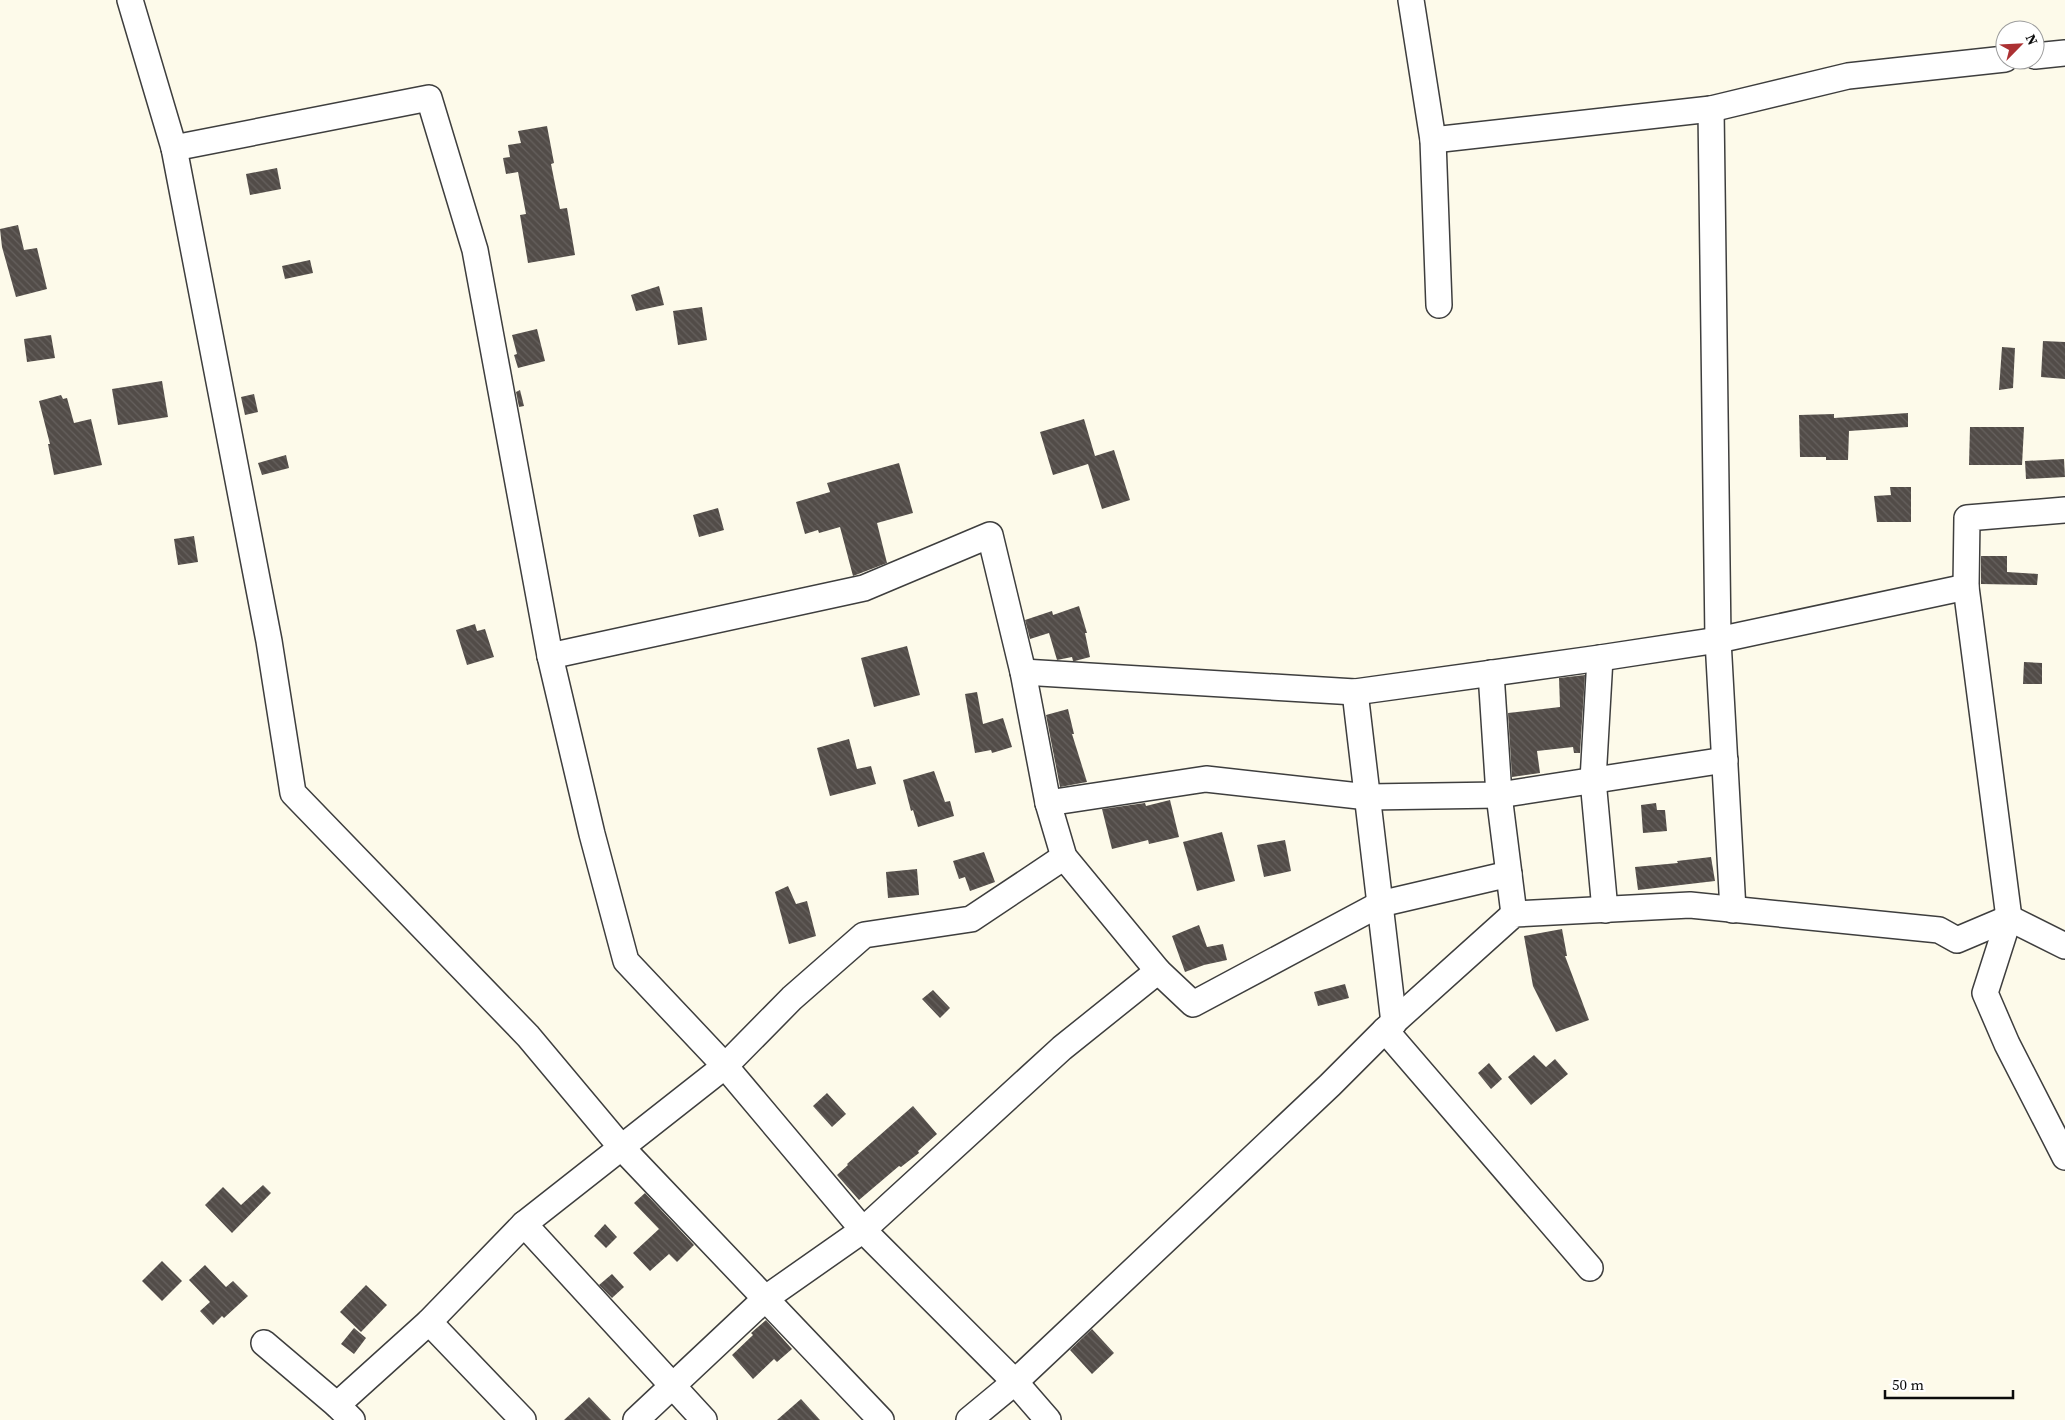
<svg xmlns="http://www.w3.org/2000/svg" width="2065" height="1420" font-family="'Source Serif 4',serif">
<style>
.building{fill:url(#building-back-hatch)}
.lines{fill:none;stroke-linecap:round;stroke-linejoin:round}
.minor-casing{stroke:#3e3e3e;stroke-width:28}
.minor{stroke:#fff;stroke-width:25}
</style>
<defs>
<pattern id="building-back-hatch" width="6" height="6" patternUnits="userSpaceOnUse" patternTransform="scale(1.25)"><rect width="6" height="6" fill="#524c48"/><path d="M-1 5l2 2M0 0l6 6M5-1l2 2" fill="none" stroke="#66615e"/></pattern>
</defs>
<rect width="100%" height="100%" fill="#fdfaea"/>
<g class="building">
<path d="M547,126l7,37 -3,1 9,45 7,-1 8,47 -47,8 -8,-48 6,-1 -8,-42 -12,2 -3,-16 7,-1 -2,-12 13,-2 -3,-12z"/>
<path d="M277,168l4,21 -31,6 -4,-21z"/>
<path d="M18,225l6,25 13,-2 10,41 -31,8 -14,-50 -2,-18z"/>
<path d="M310,260l3,13 -28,6 -3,-13z"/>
<path d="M659,286l5,19 -28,6 -5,-16z"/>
<path d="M702,307l5,33 -29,5 -5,-34z"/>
<path d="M537,329l8,32 -27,7 -4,-13 3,-1 -5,-19z"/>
<path d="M51,335l4,23 -28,4 -3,-23z"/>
<path d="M2043,341l22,1v37l-24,-2z"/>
<path d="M2002,347l13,1 -2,40 -14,2z"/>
<path d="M162,381l6,36 -50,8 -6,-36z"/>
<path d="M520,390l4,16 -5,1 -3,-15z"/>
<path d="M254,394l4,18 -13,3 -4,-18z"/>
<path d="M61,395l2,4 4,-1 7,25 17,-4 11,46 -48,10 -6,-31h2l-11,-43z"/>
<path d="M1908,413v14l-59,4 -1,29h-22v-3h-26l-1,-42 35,-1v4z"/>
<path d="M1084,419l11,37 19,-6 16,50 -28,9 -14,-45 -35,11 -13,-43z"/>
<path d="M1970,427h54l-2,38h-53z"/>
<path d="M286,455l3,13 -27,7 -4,-12z"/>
<path d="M2064,459l1,18 -39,2 -1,-18z"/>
<path d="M899,463l14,50 -36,10 10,40 -34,13 -13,-49 -21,6 -1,-3 -13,4 -9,-32 34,-10 -3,-9z"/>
<path d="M1890,487h21v35h-34l-3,-26 17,-1z"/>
<path d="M718,508l6,22 -25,7 -6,-22z"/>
<path d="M194,536l4,26 -20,3 -4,-26z"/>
<path d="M1981,556h26v16l31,2 -1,11 -56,-1z"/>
<path d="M1079,606l8,27h-2l5,24 -15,4h-2l-1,-4 -15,3 -8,-27 -19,6 -5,-19 27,-9 1,4z"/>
<path d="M475,624l2,7 8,-2 9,28 -27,8 -11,-35z"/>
<path d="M907,646l13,49 -46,12 -13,-49z"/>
<path d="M2024,662l18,1v21h-19z"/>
<path d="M1585,675l-5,78h-6l-1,-6 -36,4 3,22 -28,4 -4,-64 52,-6 -1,-29z"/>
<path d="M977,692l6,32 20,-6 9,29 -20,6 -1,-3 -16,3 -10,-59z"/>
<path d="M1068,709l6,25h-2l15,48 -27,5 -14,-72z"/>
<path d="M849,739l8,30 14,-3 5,18 -46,12 -13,-48z"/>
<path d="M934,771l11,31 5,-1 4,15 -36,11 -5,-17 -2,1 -8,-31z"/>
<path d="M1170,800l9,37 -30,7 -1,-4 -36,9 -10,-40 43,-6 1,3z"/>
<path d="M1656,803l1,7h8l2,21 -24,2 -2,-28z"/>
<path d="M1222,832l13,49 -38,10 -14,-49z"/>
<path d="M1285,840l6,31 -27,6 -7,-32z"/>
<path d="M984,852l11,30 -25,9 -5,-14 -6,2 -6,-18z"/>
<path d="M1711,857l4,24 -77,9 -3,-23 43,-4 -1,-2z"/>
<path d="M917,869l2,26 -31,3 -2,-26z"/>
<path d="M788,886l8,18 11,-3 9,35 -27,8 -14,-52z"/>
<path d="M1199,925l8,22 16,-3 4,16 -23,5 -19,7 -13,-36z"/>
<path d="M1562,929l5,27h-2l24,64 -33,12 -23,-46 -9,-50z"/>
<path d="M1345,984l4,14 -31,8 -4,-14z"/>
<path d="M933,990l17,18 -10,10 -18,-19z"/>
<path d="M1534,1055l12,12 9,-8 13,15 -37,31 -23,-28z"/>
<path d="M1489,1063l13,16 -11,10 -13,-16z"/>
<path d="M827,1093l19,21 -14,13 -19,-21z"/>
<path d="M913,1106l24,28 -19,17 1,2 -18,14 -2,-1 -40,34 -22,-25 11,-10 -1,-1z"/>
<path d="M263,1185l8,8 -39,40 -27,-28 18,-18 18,18z"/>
<path d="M645,1193l49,52 -17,17 -8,-8 -19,17 -17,-18 26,-24 -25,-26z"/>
<path d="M605,1224l12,13 -11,11 -12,-12z"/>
<path d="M162,1261l20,20 -20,20 -20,-20z"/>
<path d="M205,1265l21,22 7,-6 15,15 -24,22 -2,-2 -9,9 -13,-14 10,-9 -21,-22z"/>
<path d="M612,1274l12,13 -12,11 -13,-13z"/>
<path d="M366,1285l21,20 -26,27 -21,-20z"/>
<path d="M766,1320l26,29 -15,13 -3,-3 -21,20 -21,-24 21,-20 -2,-2z"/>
<path d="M354,1328l12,10 -12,16 -13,-10z"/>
<path d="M1092,1329l22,24 -22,21 -22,-24z"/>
<path d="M589,1397l22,23h-47z"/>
<path d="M801,1399l19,21h-43z"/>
</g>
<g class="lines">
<g class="minor-casing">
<g id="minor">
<path d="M130,0l44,148 95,493 24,152 235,243 93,111 260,273"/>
<path d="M1411,0l22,140 6,165"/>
<path d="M2035,56l30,-3"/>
<path d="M1711,109l7,531 15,270"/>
<path d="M1433,140l278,-31 137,-33 157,-17"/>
<path d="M174,148l255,-50 46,152 75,406 42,178 34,127 99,105 138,164 152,152 33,38"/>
<path d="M2065,510l-98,8 -1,69 43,331 -24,75 22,51 58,113"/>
<path d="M550,656l314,-68 126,-53 33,137 25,131 16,54 94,114"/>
<path d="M1600,658l-7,122 12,130"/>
<path d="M1023,672l332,20 245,-34 118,-18 248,-53"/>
<path d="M1491,673l8,122 15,119"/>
<path d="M1355,692l39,331"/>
<path d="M1048,803l158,-24 162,18 131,-2 226,-35"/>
<path d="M1385,1030l205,238"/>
<path d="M524,1224l180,196"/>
<path d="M429,1322l94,98"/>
<path d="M264,1343l73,62 15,15"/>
<path d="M337,1405l92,-83 95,-98 201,-158 67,-68 72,-63 107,-16 93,-62"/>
<path d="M636,1420l130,-122 97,-68 199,-182 96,-77 35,33 187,-100 129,-30"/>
<path d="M969,1420l46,-38 315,-297 55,-55 129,-116 176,-9 249,25 18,10 52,-22 56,28"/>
</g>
</g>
<use href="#minor" class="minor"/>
</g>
<g transform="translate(2020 45) rotate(66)"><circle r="24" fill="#ffffff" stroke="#9d9d9d"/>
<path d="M0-4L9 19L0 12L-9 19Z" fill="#ac3133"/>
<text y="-8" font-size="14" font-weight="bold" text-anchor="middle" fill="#0b0b0b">N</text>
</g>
<path d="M1885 1390v8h128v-8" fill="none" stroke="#0b0b0b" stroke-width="2.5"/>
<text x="1892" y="1390" font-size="15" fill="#0b0b0b" stroke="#ffffff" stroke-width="4" paint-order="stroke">50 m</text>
</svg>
